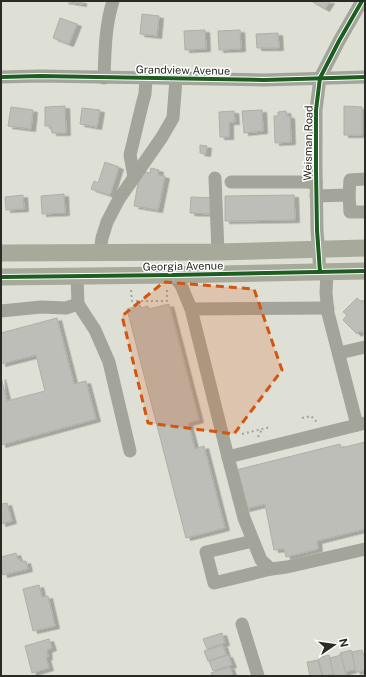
<svg xmlns="http://www.w3.org/2000/svg" width="366" height="677" font-family="'Public Sans',sans-serif">
<style>
.building{fill:#bdbeb7;stroke:#aeb0a8;filter:url(#shadow)}
.lines{fill:none;stroke-linecap:round;stroke-linejoin:round}
.path{stroke:#a3a59c;stroke-width:2;stroke-dasharray:2 3;stroke-linecap:butt}
.minor{stroke:#a3a59a;stroke-width:13}
.major{stroke:#a7a99b;stroke-width:17}
.cycleway-casing{stroke:#fff;stroke-width:6}
.cycleway{stroke:#1b5e20;stroke-width:4}
.marked{fill:#d5540e;fill-opacity:0.2;stroke:#d5540e;stroke-width:3;stroke-dasharray:8 5;stroke-linejoin:round}
.labels{text-anchor:middle;stroke-width:3;stroke-linejoin:round;paint-order:stroke}
.street-label{font-size:11px;fill:#2a2b24;stroke:#fff}
</style>
<defs>
<filter id="shadow"><feDropShadow dx="4.5" dy="2.5" stdDeviation="0" flood-color="#0004"/></filter>
</defs>
<rect width="100%" height="100%" fill="#dee0d6"/>
<g class="building">
<path d="M64,1h18v3z"/>
<path d="M311,1h19l-5,8z"/>
<path d="M142,14l17,2 -2,20 -17,-2z"/>
<path d="M60,18l17,6 -8,20 -16,-6z"/>
<path d="M205,30l1,19 -21,1 -1,-19z"/>
<path d="M240,30l1,19 -22,1 -1,-19z"/>
<path d="M278,33l1,15h-22l-1,-14z"/>
<path d="M65,106l1,27h-14l-1,-7h-6v-19z"/>
<path d="M344,106l18,1v28h-18z"/>
<path d="M11,107l22,3 -2,19 -23,-3z"/>
<path d="M82,108l18,2 -3,17 -17,-3z"/>
<path d="M262,110l1,21 -19,2 -2,-22z"/>
<path d="M234,111l1,11h-6v15h-9l-1,-25z"/>
<path d="M286,111l1,5h3l1,26 -16,1 -1,-27h4v-4z"/>
<path d="M200,145l7,1 -1,8 -6,-1z"/>
<path d="M105,162l14,5 -9,28 -19,-6 3,-8 4,2z"/>
<path d="M151,168l8,2 -1,5 7,1 -7,34 -24,-4 6,-35 10,2z"/>
<path d="M64,194l1,19 -23,1 -1,-18z"/>
<path d="M23,195l1,14 -18,1 -1,-13z"/>
<path d="M294,195l1,25 -70,1v-25z"/>
<path d="M191,197l23,1 -1,16 -23,-1z"/>
<path d="M357,298l5,4 3,-3v33l-1,1 -4,-2 -3,3 -14,-14 4,-5 -4,-3z"/>
<path d="M169,304l30,116 -11,3 7,26 9,-3 21,82 -39,10 -59,-229 13,-4 1,3 7,-2 1,3z"/>
<path d="M57,318l17,66 12,-3 10,38 -95,26v-68l6,24 38,-10 -9,-36 -35,9v-31z"/>
<path d="M365,442v87l-48,12 1,8 -32,8 -2,-8 -10,1 -9,-46 -20,5 -9,-39 104,-26 1,4z"/>
<path d="M7,503l5,18 -11,3v-20z"/>
<path d="M16,553l2,6h2l1,3 5,-1 2,8 -25,6 -2,-8v-10z"/>
<path d="M39,585l3,12 6,-1 7,30 -22,5 -10,-42z"/>
<path d="M222,633l3,10 -18,6 -4,-10z"/>
<path d="M49,639l3,9 -5,2 1,7 -2,1 3,10 -17,5 -7,-27z"/>
<path d="M223,645l3,10 -18,6 -4,-10z"/>
<path d="M351,650l5,19 -11,3 -5,-19z"/>
<path d="M362,650l3,10v10l-9,2 -4,-20z"/>
<path d="M228,655l4,10 -19,6 -4,-10z"/>
<path d="M329,655l5,19 -11,2 -5,-18z"/>
<path d="M341,655l5,20 -12,1 -4,-18z"/>
<path d="M318,660l4,16h-12l-3,-14z"/>
<path d="M230,667l3,9h-21l-1,-3z"/>
</g>
<g class="lines">
<g class="path">
<path d="M131,290l1,11h35v-11"/>
<path d="M302,418l9,-2 7,7"/>
<path d="M242,434l28,-7"/>
<path d="M258,437l4,-8"/>
</g>
<g class="minor">
<path d="M1,77l39,-1 224,4 101,-3"/>
<path d="M104,78c1,-26 1,-52 9,-77"/>
<path d="M134,177l-4,-22 12,-50 3,-11 1,-16"/>
<path d="M215,178l3,74"/>
<path d="M231,182h76l9,1"/>
<path d="M349,195l1,17h15"/>
<path d="M316,196l33,-1 1,-15 15,-1"/>
<path d="M100,252l2,-14 5,-16 12,-23 43,-62 11,-19 3,-39"/>
<path d="M320,272l-3,-42 -1,-59v-61l4,-32 19,-37 23,-40"/>
<path d="M327,272l-1,21 2,20 29,112"/>
<path d="M173,275l8,10 10,24 37,148 137,-34"/>
<path d="M77,276l1,28 17,26 14,32 21,89"/>
<path d="M191,309l137,-1"/>
<path d="M1,311l40,-4 25,1 12,-4"/>
<path d="M339,353l26,-6"/>
<path d="M228,457l16,61 17,42 10,9 16,-2 78,-18"/>
<path d="M253,541l-47,11 8,31 57,-14"/>
<path d="M242,624l16,52"/>
</g>
<g class="major">
<path d="M1,253l217,-1 147,-4"/>
<path d="M1,277l172,-2 192,-4"/>
</g>
<g class="cycleway-casing">
<g id="cycleway">
<path d="M1,77l39,-1 224,4 101,-3"/>
<path d="M320,272l-3,-42 -1,-59v-61l4,-32 19,-37 23,-40"/>
<path d="M1,277l172,-2 192,-4"/>
</g>
</g>
<use href="#cycleway" class="cycleway"/>
</g>
<path class="marked" d="M164,282l90,7 28,81 -48,64 -86,-11 -26,-107z"/>
<g class="labels">
<g class="street-label">
<text transform="translate(183 70) rotate(1)" y="4">Grandview Avenue</text>
<text transform="translate(308 143) rotate(-89)" y="4">Weisman Road</text>
<text transform="translate(183 266) rotate(-1)" y="4">Georgia Avenue</text>
</g>
</g>
<rect width="366" height="677" fill="none" stroke="#2a2b24" stroke-width="4"/>
<g transform="translate(334 645) rotate(77)" stroke="#ffffff" stroke-width="3" paint-order="stroke">
<path d="M0-3L7 15L0 10L-7 15Z" fill="#2a2b24"/>
<text y="-6" font-size="11" font-weight="bold" text-anchor="middle" fill="#2a2b24">N</text>
</g>
</svg>
